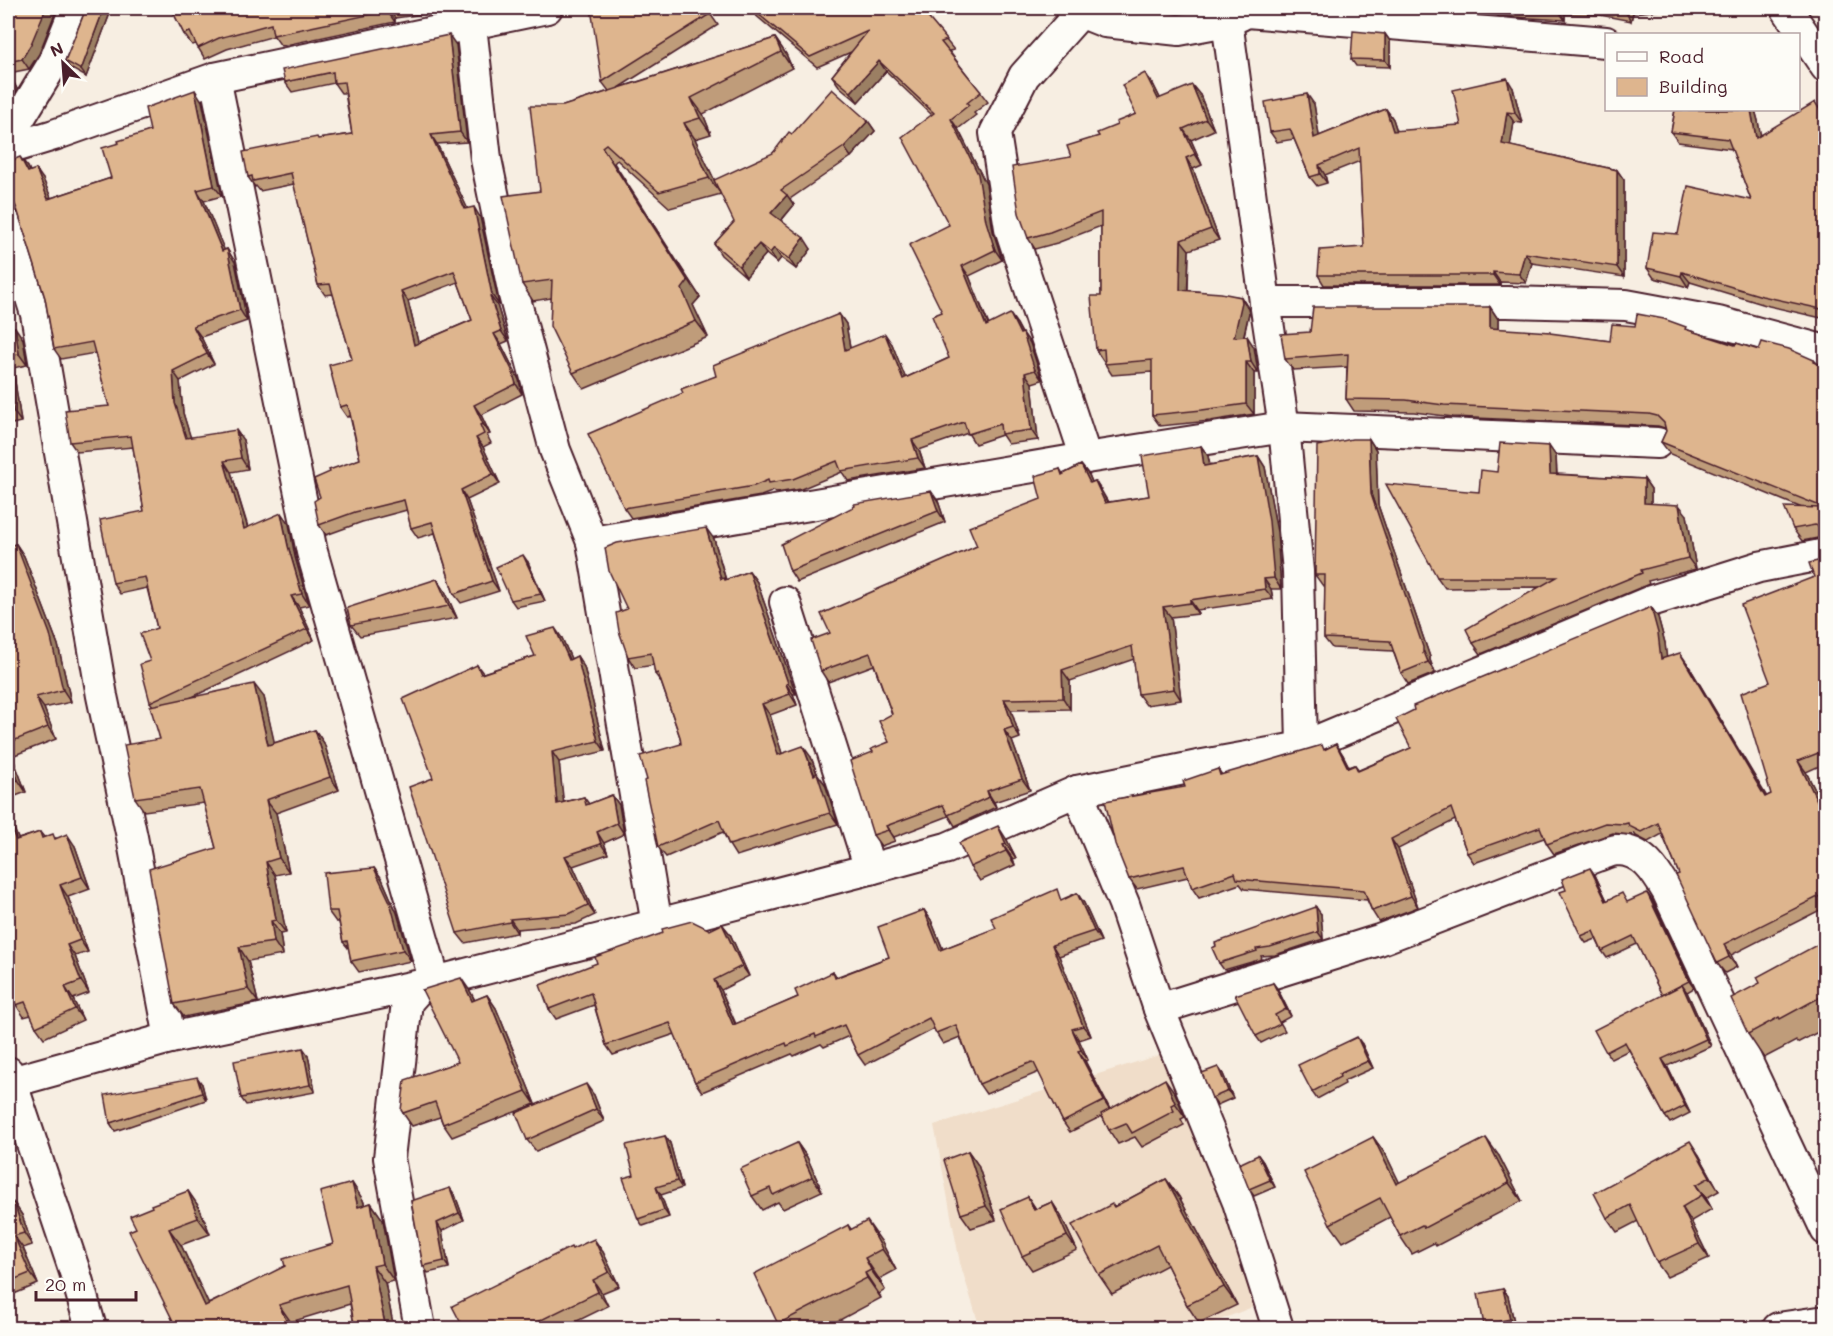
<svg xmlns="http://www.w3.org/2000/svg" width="1833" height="1336" font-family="Mali,sans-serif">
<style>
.built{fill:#f0ddc9}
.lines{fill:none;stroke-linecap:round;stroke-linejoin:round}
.minor-casing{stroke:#4a1f2b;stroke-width:34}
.minor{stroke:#fdfcf7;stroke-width:30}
.wall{fill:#bf9c7a;stroke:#4a1f2b;stroke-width:1.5;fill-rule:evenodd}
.shaded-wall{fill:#9b7f63;stroke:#4a1f2b;stroke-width:1.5}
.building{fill:#deb58e;stroke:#4a1f2b;stroke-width:1.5;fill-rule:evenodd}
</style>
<rect width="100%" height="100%" fill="#f7eee2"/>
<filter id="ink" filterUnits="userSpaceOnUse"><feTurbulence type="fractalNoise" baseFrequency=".0167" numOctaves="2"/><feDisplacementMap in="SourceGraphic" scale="12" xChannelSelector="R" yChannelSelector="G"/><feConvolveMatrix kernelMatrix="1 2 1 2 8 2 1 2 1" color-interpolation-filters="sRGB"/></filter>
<g filter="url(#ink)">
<path class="built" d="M1169,1052l96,250 -65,26h-220l-20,-65 -26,-138z"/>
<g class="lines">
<g class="minor-casing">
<g id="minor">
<path d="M469,8l17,151 28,136 41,155 37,92 65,383"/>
<path d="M1070,8l35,14 74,8 48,-9 14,-6"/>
<path d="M1215,8l12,13 38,281 19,125 14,144 4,176"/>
<path d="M1786,8l40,59"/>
<path d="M1081,12l-57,64 -29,57 15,95 76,230"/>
<path d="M1247,12l359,30"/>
<path d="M215,78l97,474 123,430"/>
<path d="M8,137l46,-75 20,-50v-4"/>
<path d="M8,149l46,-14 161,-57 332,-70"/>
<path d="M8,225l28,89 66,382 30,141 38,201"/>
<path d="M1265,302h242l119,3 92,17 108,29"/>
<path d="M592,542l494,-84 198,-31 373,16"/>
<path d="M785,602l85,267"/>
<path d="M1077,791l47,113 35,105 79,193 40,126"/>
<path d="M1159,1009l220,-69 218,-84c6,-2 13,-5 19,-6 26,-1 40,22 51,41l159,339"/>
<path d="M8,1072l67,200 16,56"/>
<path d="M8,1083l162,-45 265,-56 435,-113 77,-21 130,-57 126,-26 99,-18 349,-146 108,-34 67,-13"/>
<path d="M420,1328l-31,-170 18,-156 16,-18"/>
<path d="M1778,1328l48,-7"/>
</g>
</g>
<use href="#minor" class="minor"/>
</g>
<g class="wall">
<path d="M8,8h49l-18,46 -10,15 -20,4 8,16 -9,16z"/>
<path d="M86,8h26l-26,69 -16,-9 -5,-7 20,-50z"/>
<path d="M171,8h281v2l-57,8v4l-114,24 -7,-10 -47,13 -22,10 -9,-15 -4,1 -8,-11z"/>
<path d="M706,8l12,17 -100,63 157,-50 11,16 6,14 -89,46 8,20 -16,5 26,55 -51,14 -53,-48 -3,3 86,134 -7,8 15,32 -124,52 -11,-16 -22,-75 -18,3 -11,-17 18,-93 23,-85 46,-15 -7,-9z"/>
<path d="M747,8h173l34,42 -5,1 39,51 -14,11 2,2 -18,14 28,55 7,47 9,29 -33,16 20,49 28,-1 5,9 8,10 12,37 -10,3 6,57 -30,4 -6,-9 -27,9 -7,-11 -49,17 6,18 -77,13 -6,-9 -41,17 -25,4 -2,-2 -13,5 -130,22 -7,-10 59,-115 156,-79 7,10 4,24 42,-4 13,34 44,-20 -7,-46 7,-87 -17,-110 -46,-44 -28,31 -19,-16 -7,-10 19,-24 -34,15z"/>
<path d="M1400,8h84l-24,4z"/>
<path d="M1493,8h167l1,2 -28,3 -2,8 -31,-6 -35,-1v6l-67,-4z"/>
<path d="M1385,34l5,7v26l-34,-1 -5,-7z"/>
<path d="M456,45l11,97 -30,2 30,64 13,9 19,88h-2l11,36 -7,3 18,36 3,14 -41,21 9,19 -3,1 4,8 -8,4 17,37 -33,16 32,91 -38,12 -7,-9 -19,-61 -17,5 -7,-10 -4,-18 -45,12 -36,13 -7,-10 1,-28 10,-25 30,-13 -10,-43 -3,1 -7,-10 12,-48 -19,-65 -8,1 -7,-10 -24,-101 -34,7 -4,-5 -1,1 -7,-10 70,-38 34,-5 -7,-41h-4l-7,-10 -42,9 -7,-10zM458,282l14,38 -54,23 -10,-42z"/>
<path d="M1153,84l7,14 40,-3 14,35 -23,10 11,25 -9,4 26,71 -30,10 -1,40 53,7 7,11 1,5 -5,23 10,11 4,26h-4v41l-44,7 -50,5 -8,-11v-43l-40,3 -7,-11v-3h-2l-7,-11 5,-54v-70l-44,17 -22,6 -7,-11 43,-81 28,-21 37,-22z"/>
<path d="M1513,88l9,35 -8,-1 -4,24 107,24 7,10v97l-92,-14 -6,20 -26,-1v3h-176l-6,-10 46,-28 -4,-86 -35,14 2,8 -10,3 -7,-9 -16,-38 -17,3 -7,-10 44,-28 5,32 67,-27 7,10 4,12 47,-4 17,-2z"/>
<path d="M202,101l20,95 -18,5 20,49 3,-1 8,13 12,59 -46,16 13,27 -34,17 3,32 7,24 53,3 5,29 -17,3 17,55 41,-3 6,33 14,48 -10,2 15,33 -124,58 74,-1 10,46 41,-13 9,13 15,47 -63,23 13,59 -14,3 11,58 -6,1 3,21 -35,6 10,41 -74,15 -10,-13 42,-156 -12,-45 -60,8 -9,-13 25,-59 -7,-33 -3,-4v-41l7,-33 -10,-40 -27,6 -7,-11 31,-72 -11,-64 -56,5 -7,-10 39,-36 -14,-53 -34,6 -7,-10 -9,-51 -28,-89 11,-42 2,4 13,8 8,19 60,-20 8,-35 31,-12z"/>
<path d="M1675,110h80l3,11 2,14 66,-17v201l-57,-13 -79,-24 -2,5 -34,-9 -7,-10 31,-34 73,-34 -19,-51 -54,-7 -7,-10z"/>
<path d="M868,121l7,10 -24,26 -61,42 4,6 -13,16 30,28 -15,20 -15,-11 -4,5 -11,-9 -20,23 -25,-22 -7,-11 20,-22 39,-69 19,-19z"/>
<path d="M1490,307l8,12v10l54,5 58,7 78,-11 47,15 79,15 3,3 9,4v171l-3,-1 -21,4 -9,-12 9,-21 -132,-54 -9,-12 5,-11 -1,-3 -7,-2 -205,-9 -39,-5 -60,-1 -8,-12 1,-32 -54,3 -8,-11 25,-27z"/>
<path d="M8,328l15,11 4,26 -14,3 8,54 -13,3z"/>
<path d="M1369,439l7,11 2,55 52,152v3l5,13 -27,11 -7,-11 -8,-22 -61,-3 -8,-10 1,-52h-2l-8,-11z"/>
<path d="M1201,446l7,10 2,9 48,-9 7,11 12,65 4,57h-10l2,10 -76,11 1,4 -27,3 10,83 -35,5 -8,-11 -4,-35 -64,22v28l-59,1 9,28 -8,3 18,49 -36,12 2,5 -41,19 -6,-10 -55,21 1,4 -14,5 -8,-11v-83l16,-10 3,-28 -18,-49 -46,17 -7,-11 9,-38 147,-87 64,-47 19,-30 3,5 18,-9 8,10 3,7 3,-1 7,11 6,10 41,-6z"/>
<path d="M1556,456l1,18 87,5 7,10v15l36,11 9,54 -48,12 1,3 -168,70 -8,-11 66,-56 -94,1 -8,-11 42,-85 18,-20z"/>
<path d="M938,501l7,21 -148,60 -7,-11 65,-65z"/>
<path d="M714,539l12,41 23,-9 8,11 39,112h-3l4,11 -27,10 12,39 29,3 6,16 8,11 13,40 -102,32 -7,-11 -6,-13 -57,25 -8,-10 -11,-67 34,-36 -1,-7 -19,-55 -6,-8 -1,-9 -19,3 -7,-11z"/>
<path d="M16,544l8,12 34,89 13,57 -27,6 12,31 -44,17 14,36 -18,7v-253z"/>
<path d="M1826,559v204l-20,9 20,40v95l-95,48 6,12 -12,6 -8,-10 -55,-129 -14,8 -12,-6 -2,-3 -3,2 -18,-2 -59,21 -7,-10 -3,-6 -70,25 -7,-10 -12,-33 -57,29 20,58 -39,15 -7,-11 -5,-11 -123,-11 -4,-5 -41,14 -7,-10 -4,-11 -51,12 -8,-10 56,-92 33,-18 4,6 103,-26 11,-5 7,11 6,12 6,-2 4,5 52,-22 240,-141 7,10 7,26 1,14 21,6 79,134 5,-3 -1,-112 44,-105 9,-16z"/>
<path d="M528,562l17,39 -29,6 -5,-7z"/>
<path d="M437,579l8,12 12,27 -97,18 -9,-11z"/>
<path d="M562,638l9,21 6,-3 7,11 21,84 -46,11 4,40 21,-5 5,7 23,-9 7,10 5,29 -20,9 4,11 -35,12 22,49 -19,9 -59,5v4l-52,10 -8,-10 20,-268 6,8 52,-17z"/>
<path d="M8,815l10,24 22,-7 4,5 12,1 19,8 15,43 -22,8 20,55 -13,4 14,37 -16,6 10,21 -39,18 -8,-11 -5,-12 -7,2 -8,-12 -4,-11 -4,2z"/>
<path d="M1007,840l9,18 -3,1 2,6 -35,16 -10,-14z"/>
<path d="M374,868l8,11 15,34 14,48 -52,11 -8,-11 -2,-12 -6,-7 -4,-20h-3l-8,-11z"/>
<path d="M1595,875l12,26 21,1 24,-2 42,88 -7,4 24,54 -44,20 23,47 -20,10 -5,-7 -36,-66 -18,9 -5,-7 56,-57 -25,-51 -30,14 -5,-7 -6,-12 -10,4 -5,-7z"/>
<path d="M1077,893l7,10 17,38 -42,15 32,80 -12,4 9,20 -3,1 25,48 65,-16 10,24 -4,2 3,6 -42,22 -7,-10 -17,7 -9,-14 -7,-14 -32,16 -7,-10 -24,-50 -53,22 -7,-10 -19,-47 -17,7 -7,-11 -2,-4 -69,36 -7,-10 -9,-19 -25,11 -3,-3 -27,12 -2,-2 -90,38 -7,-10 -20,-48 -62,21 -7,-10 -12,-40 -38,14 -7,-10 173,-85 8,10 19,42 -28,14 15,34 62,-27 35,-25 3,5 53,-20 35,-47 7,10 12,29 53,-21z"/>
<path d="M1321,914l2,25 -48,16 -14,1 1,3 -38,11 -5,-7z"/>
<path d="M1826,940v88l-29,15 -1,-2 -32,17 -16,-24 12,-51z"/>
<path d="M1273,983l5,7 13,26 -11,6 5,9 -24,12 -5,-7z"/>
<path d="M470,991l5,9 12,-5 9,13 39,96 -83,33 -9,-13 -3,-7 -28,9 -9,-13 55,-51z"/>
<path d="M1362,1044l11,24 -29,13 1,3 -28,15 -5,-7z"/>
<path d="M308,1055l7,37 -69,13 -5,-7z"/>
<path d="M1218,1067l5,7 10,24 -16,7 -5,-7z"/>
<path d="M202,1084l4,16 -91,31 -5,-8z"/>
<path d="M594,1095l10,26 -68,30 -9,-11z"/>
<path d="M665,1136l5,7 12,45 -21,7 8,22 -26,9 -5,-7 -4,-44z"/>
<path d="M1373,1137l13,18 13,28 100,-27 23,45 -86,45 -2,-3 -22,11 -12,-18 -10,-19 -47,25 -13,-18z"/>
<path d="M797,1143l10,14 15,34 -39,18 -5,-7 -16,8 -10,-14z"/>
<path d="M968,1151l10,14 18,55 -25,8 -10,-14z"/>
<path d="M1258,1155l5,7 12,25 -21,9 -5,-7z"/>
<path d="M1699,1155l20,36 -13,7 6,11 -21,12 18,37 -42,19 -10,-14 -19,-42 -21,11 -10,-14z"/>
<path d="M1166,1179l13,18 58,108 -38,18 -12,-18 -20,-40 -55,29 -13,-19 15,-68z"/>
<path d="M352,1183l11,17 2,5 6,-2 12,17 11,61 -9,2 9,46h-39l-5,-25 -59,18 3,7h-132l11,-8 -37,-93 52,-37 11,16 11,27 -29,11 27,59 125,-60z"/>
<path d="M455,1195l9,25 -22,11 7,37 -21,5 -5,-7 -12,-65z"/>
<path d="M1028,1197l8,12 16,-7 9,14 16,34 -45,20 -10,-14z"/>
<path d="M14,1203l8,12 10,30 -9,3 15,36 -24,10 -6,-10z"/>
<path d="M848,1225l3,4 30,12 15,29 -17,9 6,11 -6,4 2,4 -58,31h-42l-3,-5z"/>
<path d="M572,1249l31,3 16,34 -17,7 6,13 -47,23h-97z"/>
<path d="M1503,1289l5,7 7,30 -11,3h-17l-3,-4z"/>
</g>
<g class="shaded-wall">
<path d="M46,8h11l-18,46 -10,15 -7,-10z"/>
<path d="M104,8h8l-26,69 -5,-7z"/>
<path d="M387,8l8,10v4l-8,-11z"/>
<path d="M1558,8h3l4,6v6l-7,-10z"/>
<path d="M1626,8h3l4,5 -2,8 -6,-10z"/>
<path d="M1385,34l5,7v26l-5,-7z"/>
<path d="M449,35l7,10 11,97 -7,-10z"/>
<path d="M775,38l11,16 6,14 -11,-16z"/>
<path d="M879,61l7,10 -28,31 -7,-10z"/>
<path d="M8,71l9,18 -9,16z"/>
<path d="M1145,73l8,11 13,26 -8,-11z"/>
<path d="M1507,78l6,10 9,35 -7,-10z"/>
<path d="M1192,85l8,10 14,35 -8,-11z"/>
<path d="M195,90l7,11 20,95 -8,-10z"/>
<path d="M1307,94l7,10 7,44 -7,-10z"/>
<path d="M691,98l12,16 8,20 -11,-16z"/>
<path d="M1386,109l7,10 7,22 -7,-10z"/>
<path d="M1751,110h4l3,11 5,27 -7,-10z"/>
<path d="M1507,112l7,10 -5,32 -7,-10z"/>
<path d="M951,119l7,10 28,55 7,47 9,29 -7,-10z"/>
<path d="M868,121l7,10 -24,26 -7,-10z"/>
<path d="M684,123l11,16 26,55 -12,-16z"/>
<path d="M1183,129l8,11 11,25 -7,-11z"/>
<path d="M431,135l6,9 35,74 -7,-9z"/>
<path d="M602,147l98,150 -7,8 15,32 -12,-16z"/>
<path d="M20,157l8,10 7,16 -7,-11z"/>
<path d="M1186,158l7,11 26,71 -8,-11z"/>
<path d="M1319,165l6,10 2,8 -7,-9z"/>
<path d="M36,169l7,10 13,30 -8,-10z"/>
<path d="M1617,170l7,10v97l-7,-10z"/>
<path d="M197,190l7,11 25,60 -7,-10z"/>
<path d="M787,195l7,10 -16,19 -7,-11z"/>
<path d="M474,207l6,10 19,88 -7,-10z"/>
<path d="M804,238l7,11 -15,20 -7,-10z"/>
<path d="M1181,240l8,10 -2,51 -7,-11z"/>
<path d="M759,244l7,10 -20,23 -7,-11z"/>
<path d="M774,248l7,10 -4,5 -7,-10z"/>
<path d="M227,249l8,13 12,59 -7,-11z"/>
<path d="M1525,253l7,10 -6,20 -7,-9z"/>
<path d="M962,266l7,10 24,61 -7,-11z"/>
<path d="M1493,272l7,10v3l-7,-10z"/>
<path d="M1682,272l8,10 -2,5 -7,-11z"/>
<path d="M401,291l7,10 13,53 -7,-9z"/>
<path d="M490,296l7,9 11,36 -7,-10z"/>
<path d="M1241,297l7,11 1,5 -8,34 -7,-10z"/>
<path d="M1490,307l8,12v21l-8,-12z"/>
<path d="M839,314l7,10 6,36 -7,-10z"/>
<path d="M1010,314l7,10 8,16 -2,-7 7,10 12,37 -7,-10 -15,-36z"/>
<path d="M193,326l8,11 13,27 -7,-10z"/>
<path d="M15,327l8,12 4,26 -8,-11z"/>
<path d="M494,334l7,10 18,36 3,14 -6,-10z"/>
<path d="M885,334l7,10 18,45 -7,-10z"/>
<path d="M1247,336l7,11 4,26 -7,-11z"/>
<path d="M8,360l5,8 8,54 -8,-11 -5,-37z"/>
<path d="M1246,362l8,11v41l-8,-10z"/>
<path d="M173,371l7,10 3,32 11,35 -8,-10 -11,-35z"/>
<path d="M1025,373l7,10 6,57 -7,-10z"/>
<path d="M474,405l7,10 9,19 -7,-10z"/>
<path d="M236,430l7,10 5,29 -7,-11z"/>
<path d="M476,438l7,9 17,37 -7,-10z"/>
<path d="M1369,439l7,11 2,55 52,152v3l5,13 -12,-20 -52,-159z"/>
<path d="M912,440l7,10 6,18 -7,-10z"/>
<path d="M1201,446l7,10 4,21 -8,-11z"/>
<path d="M1549,446l7,10 1,28 -7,-10z"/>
<path d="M1258,456l7,11 12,65 4,57 -7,-11z"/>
<path d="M224,461l7,11 20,67 -7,-10z"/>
<path d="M1081,465l8,10 8,19 -7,-11z"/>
<path d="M1644,479l7,10v25l-7,-11z"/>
<path d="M1095,481l7,11 11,22 -8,-11z"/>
<path d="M461,490l6,10 32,91 -7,-10z"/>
<path d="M931,491l7,10 7,21 -7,-11z"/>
<path d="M1679,505l8,10 9,54 -8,-11z"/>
<path d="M281,513l8,11 6,33 14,48 -7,-11 -14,-48z"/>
<path d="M706,528l8,11 12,42 -5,-2z"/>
<path d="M16,544l8,12 34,89 13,57 -8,-12z"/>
<path d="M523,555l5,7 17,39 -4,-7z"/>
<path d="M749,571l8,11 39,112 -8,-11z"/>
<path d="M437,579l8,12 12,27 -8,-12z"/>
<path d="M1264,579l7,10 2,10 -8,-10z"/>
<path d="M291,596l8,11 15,33 -7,-11z"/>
<path d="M1190,600l7,10 1,4 -8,-11z"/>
<path d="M1163,607l8,10 10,83 -7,-11z"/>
<path d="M1651,607l7,10 7,26 3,26 -7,-10z"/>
<path d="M555,628l7,10 14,32 -7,-10z"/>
<path d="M1680,653l7,10 86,144 -8,-10z"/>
<path d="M577,656l7,11 21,84 -7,-10z"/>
<path d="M1062,670l8,11v28l-7,-11z"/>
<path d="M254,684l10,13 14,61 -10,-13z"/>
<path d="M786,684l7,10 4,11 -7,-11z"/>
<path d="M36,697l8,11 12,31 -8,-12z"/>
<path d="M1004,699l7,11 9,28 -7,-11z"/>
<path d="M762,704l8,11 16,51 -8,-11z"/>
<path d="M315,730l9,13 15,47 -9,-13z"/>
<path d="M1004,730l8,11 18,49 -8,-11z"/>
<path d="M1336,744l7,11 12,23 -7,-10z"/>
<path d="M803,746l8,11 6,17 8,10 13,40 -8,-11z"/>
<path d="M8,750l4,6 14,36 -8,-12 -10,-26z"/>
<path d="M552,752l7,10 6,52 -8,-10z"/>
<path d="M1798,761l8,11 20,40 -4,-1z"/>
<path d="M987,791l7,11 2,5 -7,-10z"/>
<path d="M612,795l7,10 5,29 -7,-11z"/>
<path d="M266,800l10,13 13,59 -10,-14z"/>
<path d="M8,815l16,37 -8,-12 -8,-18z"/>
<path d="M886,826l8,11 1,4 -7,-11z"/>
<path d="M998,826l9,14 9,18 -10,-14z"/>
<path d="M597,832l7,11 4,11 -7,-10z"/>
<path d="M67,834l8,12 15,43 -8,-12z"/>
<path d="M1391,839l7,10 20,58 -7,-11z"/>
<path d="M1003,845l10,14 2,6 -9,-14z"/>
<path d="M565,856l8,10 22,49 -7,-10z"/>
<path d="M266,862l9,13 11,58 -10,-13z"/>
<path d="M374,868l8,11 15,34 14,48 -8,-11z"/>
<path d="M1590,868l5,7 16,34 -5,-8z"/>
<path d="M60,885l8,12 20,55 -8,-12z"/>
<path d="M1077,893l7,10 17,38 -7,-10z"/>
<path d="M1647,893l5,7 42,88 -5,-7z"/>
<path d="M1316,907l5,7 2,25 -5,-7z"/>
<path d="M924,910l7,10 16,40 -7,-10z"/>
<path d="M510,919l7,10v4l-7,-11z"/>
<path d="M271,921l9,13 3,21 -9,-13z"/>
<path d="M722,924l8,10 19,42 -7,-10z"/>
<path d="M1724,944l7,11 6,12 -8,-10z"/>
<path d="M67,945l8,11 14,37 -8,-12z"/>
<path d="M1052,945l7,11 32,80 -8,-10z"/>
<path d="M239,947l9,14 10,41 -10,-13z"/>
<path d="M461,978l9,13 11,23 -9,-13z"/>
<path d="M714,980l7,10 19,46 -7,-11z"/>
<path d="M1273,983l5,7 13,26 -5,-7z"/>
<path d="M1682,985l5,7 24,54 -5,-7z"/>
<path d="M65,987l8,12 10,21 -8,-11z"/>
<path d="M487,995l9,13 39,96 -9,-13z"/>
<path d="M1072,1029l7,11 9,20 -7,-10z"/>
<path d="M1357,1037l5,7 11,24 -5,-7z"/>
<path d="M303,1048l5,7 7,37 -5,-7z"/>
<path d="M1078,1051l7,10 26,51 -7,-11z"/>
<path d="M1662,1059l5,7 23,47 -5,-7z"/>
<path d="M1218,1067l5,7 10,24 -5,-7z"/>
<path d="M197,1077l5,7 4,16 -4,-7z"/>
<path d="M1165,1079l10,14 10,24 -10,-14z"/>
<path d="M586,1084l8,11 10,26 -8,-12z"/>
<path d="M665,1136l5,7 12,45 -5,-7z"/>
<path d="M1373,1137l13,18 23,47 -13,-18z"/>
<path d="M1486,1138l13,18 23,45 -13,-18z"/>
<path d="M1690,1141l9,14 20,36 -9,-14z"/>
<path d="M797,1143l10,14 15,34 -10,-14z"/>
<path d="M968,1151l10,14 18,55 -10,-14z"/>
<path d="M1258,1155l5,7 12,25 -5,-7z"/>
<path d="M1166,1179l13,18 58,108 -13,-18z"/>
<path d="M352,1183l11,17 7,24 -12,-17z"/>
<path d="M1696,1185l10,13 6,11 -10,-14z"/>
<path d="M656,1187l5,8 8,22 -5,-7z"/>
<path d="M450,1188l5,7 9,25 -5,-7z"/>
<path d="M188,1191l11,16 11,27 -12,-16z"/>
<path d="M1028,1197l9,14 -3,-1z"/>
<path d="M1052,1202l9,14 16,34 -10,-14z"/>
<path d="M14,1203l8,12 10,30 -8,-12z"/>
<path d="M371,1203l12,17 11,61 -12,-17z"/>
<path d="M1682,1207l9,14 18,37 -10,-14z"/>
<path d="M867,1221l14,20 15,29 -14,-21z"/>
<path d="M437,1223l5,8 7,37 -5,-7z"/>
<path d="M169,1229l12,16 36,77 -12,-16z"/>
<path d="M14,1236l9,12 15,36 -8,-11z"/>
<path d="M594,1239l9,13 16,34 -10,-14z"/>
<path d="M865,1258l14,21 6,11 -14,-20z"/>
<path d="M373,1266l12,17 9,46h-8z"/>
<path d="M865,1273l14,21 2,4 -14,-20z"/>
<path d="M593,1280l9,13 6,13 -10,-14z"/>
<path d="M1503,1289l5,7 7,30 -5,-7z"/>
<path d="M279,1305l12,17 3,7h-4z"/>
</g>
<g class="building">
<path d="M8,8h38l-15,36 -9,15 -14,3z"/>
<path d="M86,8h18l-23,62 -16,-9 20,-50z"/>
<path d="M171,8h216v3l-114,24 -2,-11 -52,14 -21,10 -8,-16 -6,2z"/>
<path d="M591,8h115l4,6 -108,68z"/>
<path d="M751,8h169l27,32 -6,2 40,50 -14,11 2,2 -18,14 27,55 8,47 9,29 -33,16 24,60 24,-12 10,20 3,-1 12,37 -10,3 6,57 -30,4 -1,-10 -32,10 -4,-12 -52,18 6,18 -77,13 -4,-10 -44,18 -24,4 -1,-3 -14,6 -130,22 -36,-74 95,-41 -2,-4 35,-13 -3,-11 126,-51 6,36 40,-16 18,45 46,-21 -17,-42 10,-4 -33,-67 40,-20 -47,-88 32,-24 -55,-52 -28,31 -19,-16 36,-45 -58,26z"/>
<path d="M1512,8h46v2z"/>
<path d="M1604,8h22l-1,3z"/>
<path d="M1353,31l32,3v26l-34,-1z"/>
<path d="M449,35l11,97 -29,3 34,74 9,-2 18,88 -2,1 11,35 -7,3 18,36 4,14 -42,21 9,19 -3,1 4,9 -8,4 17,36 -32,16 31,91 -38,13 -22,-72 -21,6 -7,-28 -49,12 -36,13 -5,-24 6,-4 -6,-18 16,-7 -1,-2 31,-11 -11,-50 -2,-4 -7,2 -11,-42 23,-6 -22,-75 -12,1 -27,-112 -38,8 -1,-5 -4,1 -5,-25 74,-15 1,2 34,-5 -8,-52 -10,1 -1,-11 -48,10 -3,-12zM454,271l18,49 -58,25 -13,-54z"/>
<path d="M775,38l6,14 -90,46 9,20 -16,5 25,55 -50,14 -53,-48 -4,3 86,134 -6,8 14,32 -123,52 -23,-47 2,-46 -30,4 -19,-88 37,-5 -10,-85h33z"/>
<path d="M1145,73l13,26 34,-14 14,34 -23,10 12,25 -9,4 25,71 -30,11 -1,50 41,3 20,4 1,5 -8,35 13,-1 4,26h-5v42l-44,6 -50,5v-55l-47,4 -1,-15 -8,1 -5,-54h10v-84l-51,20 -22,6 -9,-25 -7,-46 59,-10 -4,-11 32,-10 -2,-3 20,-8 -1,-3 20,-8 -14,-29z"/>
<path d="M8,74l2,5 -2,4z"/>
<path d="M1507,78l8,35 -8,-1 -5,32 115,26v97l-92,-14 -6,21 -26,-2v3h-175l2,-25 44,-3 -5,-99 -40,17 1,9 -10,3 -20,-48 -20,3 -5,-30 42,-8 7,44 72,-29 7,22 51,-4v-1l17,-1 -8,-35z"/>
<path d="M832,89l36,32 -24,26 -63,43 6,5 -16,18 33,25 -15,21 -15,-11 -4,5 -11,-9 -20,22 -25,-22 20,-22 -20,-42 59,-27 16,-21 3,2z"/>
<path d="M195,90l19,96 -17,4 25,61 5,-2 1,3 12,58 -47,16 14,28 -34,17 2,32 11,35 50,-8 5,28 -17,3 20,68 37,-16 7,33 14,48 -11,2 16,33 -157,73 -10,-38 10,-3 -10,-27 17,-6 -12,-51 -32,6 -13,-63 44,-9 -13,-75 -61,6 -5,-32 44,-4 -17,-64 -38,7 -9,-51 -28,-89 -9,-20v-27l12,-5 8,15 8,-3 12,30 63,-21 -9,-30 17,-5 -1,-2 32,-10 -5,-23z"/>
<path d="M1815,102l11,17v191l-64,-14 -80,-24 -1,4 -34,-8 6,-36 25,2 10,-48 63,14 -23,-61 -57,-7 4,-22h76l5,28z"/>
<path d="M1313,307h177v21l60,4v1l60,8 2,-17 23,2 2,-12 27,5 22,8 -1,2 50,16 1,-2 23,7 3,-8 27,7 25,11v2l12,5v161l-11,-3 -22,4 -9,-22 41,1 -164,-66 5,-11 -2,-8 -7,-7 -8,-2 -205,-9 -38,-5 -60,-1 2,-45 -63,5 -4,-25 29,-2z"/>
<path d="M15,327l4,27 -11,2v-28z"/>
<path d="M8,374l5,37 -5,1z"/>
<path d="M1352,439h17l2,55 52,153v6l1,-1 4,10 -27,11 -11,-32 -66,-3 1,-63h-10l2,-129z"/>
<path d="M1500,443l49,3 1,28 94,5v24l35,2 9,53 -47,12 1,3 -169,70 -7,-14 91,-52h-120l-51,-93 93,8 2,-22 16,2z"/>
<path d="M1201,446l3,20 54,-10 11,65 5,57 -10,1 1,10 -75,11v3l-27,4 11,82 -36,5 -6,-48 -70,24 1,28 -59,1 9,28 -9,3 18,49 -35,12 2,6 -41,18 -5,-10 -57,21 2,4 -15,5 -23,-74 23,-9 -2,-3 18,-7 -10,-21 13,-7 -22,-61 -49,18 -10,-31 19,-7 -9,-19 156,-68 -8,-19 72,-28 -6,-23 25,-7 2,6 19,-10 9,18 5,-2 10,22 44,-7 -7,-40z"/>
<path d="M931,491l7,20 -148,60 -9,-27 74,-38 -1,-2z"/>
<path d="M706,528l15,51 3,-1 1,2 24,-9 39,112 -2,1 4,10 -28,10 16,51 25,-9 11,29 3,-2 13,40 -101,32 -10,-25 -61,27 -14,-66 3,-1 -7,-24 41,-12 -1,-7 -22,-64 -3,1 -4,-21 -23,4 -9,-26 -3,-18 11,-4 -18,-38 -4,-23 12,-5z"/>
<path d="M16,544l34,90 13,56 -27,7 12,30 -40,16v-197z"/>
<path d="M523,555l18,39 -30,6 -15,-33z"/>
<path d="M1826,559v191l-28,11 24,50h2l2,2v80l-102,51 5,13 -12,6 -41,-88 3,-1 -21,-51 -17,9 -12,-6 -1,-3 -4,1 -19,-1 -58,21 -7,-17 -73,26 -16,-45 -60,31 20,57 -39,15 -8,-21 -127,-11 -2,-6 -43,15 -8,-22 -55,13 -14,-35 -10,-43 80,-14 -2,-6 35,-12 2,6 102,-30 2,5 12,-6 12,24 7,-3 3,6 53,-23 -15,-29 18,-9 -1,-4 238,-99 7,26 3,26 19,-6 85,144 6,-3 -30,-101 29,-11 -29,-77 73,-28 -5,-14z"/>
<path d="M437,579l12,27 -98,19 -4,-17z"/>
<path d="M555,628l14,32 8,-4 21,85 -46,11 5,52 27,-7 2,8 26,-10 5,28 -20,9 4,12 -36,12 23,49 -19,9 -59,5v3l-53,11 -48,-146 24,-9 -30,-79 74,-34 4,9 54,-18 -9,-20z"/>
<path d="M254,684l14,61 47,-15 15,47 -64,23 13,58 -13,4 10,58 -5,1 3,21 -35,5 9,42 -74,15 -25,-135 67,-21 -16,-59 -65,9 -11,-53 36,-6 -10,-33z"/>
<path d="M8,754l10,26 -10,4z"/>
<path d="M8,822l8,18 24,-8 2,6 11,-4 2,5 12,-5 15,43 -22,8 20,55 -13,5 14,36 -16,6 10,22 -39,18 -11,-25 -9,3 -8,-24z"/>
<path d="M998,826l8,18 -3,1 3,6 -36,16 -11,-24z"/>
<path d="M374,868l16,34 13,48 -52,11 -4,-20 -4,1 -6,-31h-9l-4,-38z"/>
<path d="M1590,868l16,33 16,-8 5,9 20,-9 42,88 -27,14 -29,-59 -31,15 -9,-20 -12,5 -21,-44 6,-2 -4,-11z"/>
<path d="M1057,889l4,12 16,-8 17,38 -42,14 31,81 -11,3 9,21 -3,1 26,50 -41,21 -29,-59 -2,-1 -53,22 -23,-59 -20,8 -7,-15 -71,37 -14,-30 -28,12 -1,-3 -28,12 -1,-3 -91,39 -25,-59 -64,22 -15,-52 -42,16 -9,-24 57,-22 -2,-6 68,-24 -1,-4 30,-8 18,9 12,-6 20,42 -28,14 19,45 65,-28 -3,-7 38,-18 2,6 54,-21 -11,-30 46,-17 16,40 56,-22 -5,-10z"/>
<path d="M1316,907l2,25 -48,15 -14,2 1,2 -38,12 -7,-15 4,-2 -1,-3z"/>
<path d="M1826,940v54l-46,25 -1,-2 -31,17 -17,-36 29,-15 -3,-6z"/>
<path d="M461,978l11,23 15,-6 39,96 -83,33 -8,-22 -32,11 -2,-3 4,-30 53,-18 -36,-72z"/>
<path d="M1273,983l13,26 -11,6 5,9 -24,12 -21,-41z"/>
<path d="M1682,985l24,54 -44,20 23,47 -20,10 -40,-74 -19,10 -12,-22z"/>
<path d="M1357,1037l11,24 -29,13 1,3 -28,15 -14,-27z"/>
<path d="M303,1048l7,37 -69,13 -7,-37z"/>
<path d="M1218,1067l10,24 -16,7 -10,-25z"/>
<path d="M197,1077l5,16 -92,30 -5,-28z"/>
<path d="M1165,1079l10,24 -4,2 3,6 -42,22 -6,-10 -17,7 -8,-16z"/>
<path d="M586,1084l10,25 -69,31 -11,-27z"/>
<path d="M665,1136l12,45 -21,6 8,23 -26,9 -15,-41 11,-3 -8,-30z"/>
<path d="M1373,1137l23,47 90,-46 23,45 -85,45 -2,-3 -22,11 -20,-38 -50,26 -26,-52z"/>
<path d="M1690,1141l20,36 -14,8 6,10 -20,12 17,37 -42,19 -27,-58 -23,13 -13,-25z"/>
<path d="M797,1143l15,34 -39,18 -3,-7 -18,8 -12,-27z"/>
<path d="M968,1151l18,55 -25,8 -17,-54z"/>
<path d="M1258,1155l12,25 -21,9 -10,-25z"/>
<path d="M1166,1179l58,108 -37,18 -30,-60 -58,30 -27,-50 40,-21 2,3z"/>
<path d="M352,1183l6,24 13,-4 11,61 -9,2 13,63h-31l-8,-44 -68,20 11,24h-128l-1,-2 12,-6 -44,-90 7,-3 -6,-12 22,-9 -1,-2 37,-14 10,27 -29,11 36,77 80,-40 -2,-7 50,-15 -13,-52z"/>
<path d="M450,1188l9,25 -22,10 7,38 -21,5 -12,-65z"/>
<path d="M1028,1197l6,13 18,-8 15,34 -45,20 -21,-47z"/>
<path d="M14,1203l10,30 -10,3 16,37 -22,9v-76z"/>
<path d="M867,1221l15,28 -17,9 6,12 -6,3 2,5 -89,46 -24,-50 94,-49 2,5z"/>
<path d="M594,1239l15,33 -16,8 5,12 -75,37h-59l-12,-23 119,-59 1,2z"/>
<path d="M1503,1289l7,30 -26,6 -6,-31z"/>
<path d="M662,1324l1,5h-16z"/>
</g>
</g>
<rect width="1833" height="1336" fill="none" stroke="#fdfcf7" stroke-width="30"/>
<rect x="15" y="15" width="1803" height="1306" fill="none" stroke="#4a1f2b" stroke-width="2" filter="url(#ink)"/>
<rect x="1605" y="33" width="195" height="78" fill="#fdfcf7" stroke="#b5a4a5" stroke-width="1.5"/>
<rect x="1617" y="52" width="30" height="9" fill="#fdfcf7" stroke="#b5a4a5" stroke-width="1.5"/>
<text x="1659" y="63" font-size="18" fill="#4a1f2b">Road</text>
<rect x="1617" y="78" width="30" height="18" fill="#deb58e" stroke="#b5a4a5" stroke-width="1.5"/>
<text x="1659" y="93" font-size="18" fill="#4a1f2b">Building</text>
<g transform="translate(63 63) rotate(335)" stroke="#fdfcf7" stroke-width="4.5" paint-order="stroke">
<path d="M0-4.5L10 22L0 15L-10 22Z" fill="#4a1f2b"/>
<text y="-9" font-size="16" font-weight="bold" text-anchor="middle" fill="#4a1f2b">N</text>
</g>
<path d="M36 1291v9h100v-9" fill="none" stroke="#4a1f2b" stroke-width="3"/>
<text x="45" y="1291" font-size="18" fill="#4a1f2b" stroke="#fdfcf7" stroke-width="4.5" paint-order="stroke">20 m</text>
</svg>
